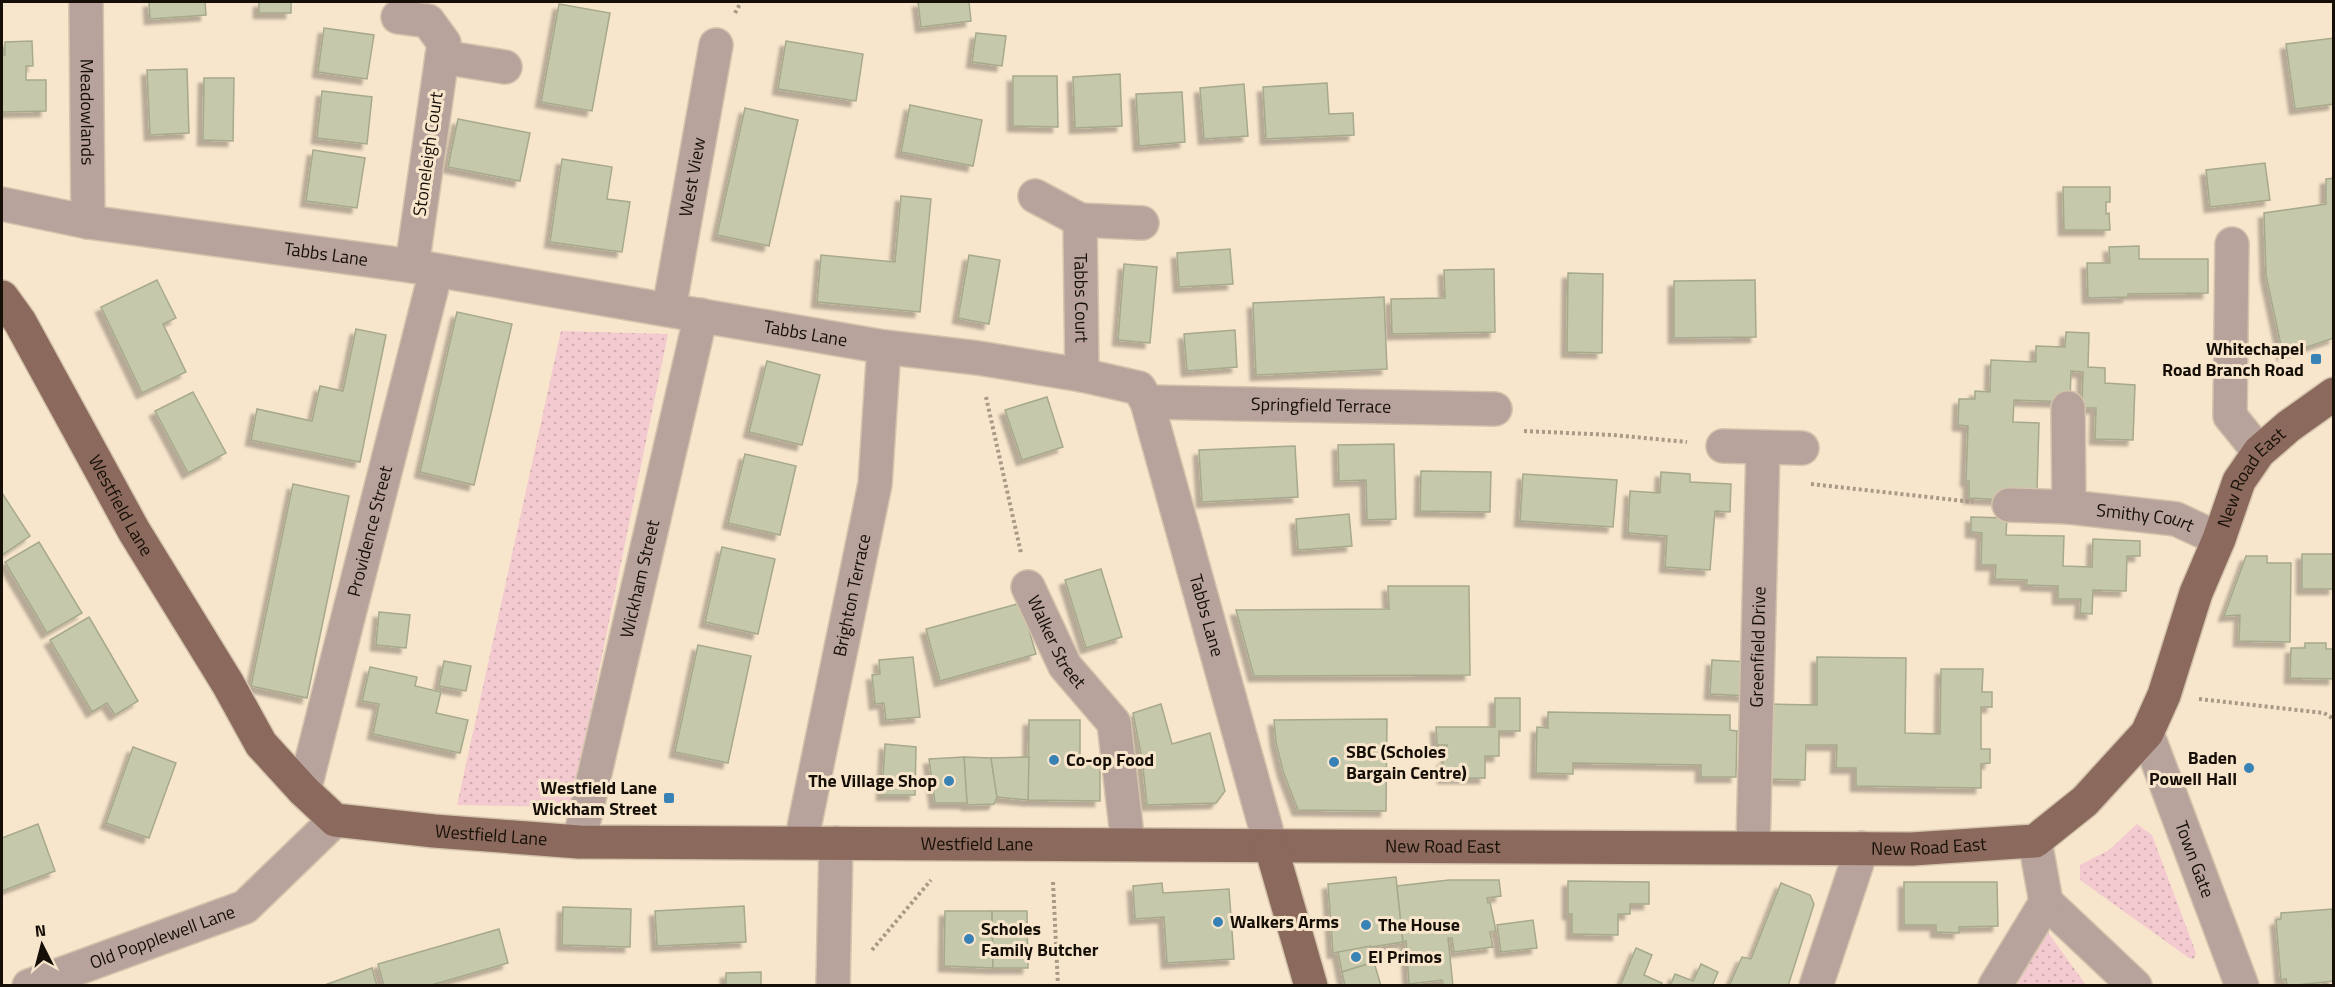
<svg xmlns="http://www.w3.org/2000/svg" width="2335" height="987" font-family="'Titillium Web',sans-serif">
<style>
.park{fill:url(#park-dots)}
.building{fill:#c6c8ab;stroke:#a7a98c;stroke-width:1.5;filter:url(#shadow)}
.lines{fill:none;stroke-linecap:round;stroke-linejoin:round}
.minor-casing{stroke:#d4c4ac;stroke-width:36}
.major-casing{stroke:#d4c4ac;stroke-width:36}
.path{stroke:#a99a87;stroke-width:4;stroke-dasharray:3 3;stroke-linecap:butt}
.minor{stroke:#b7a39c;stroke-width:33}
.major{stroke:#8b695c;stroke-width:33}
.poi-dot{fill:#3982b6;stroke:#f8e6cc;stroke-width:2}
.labels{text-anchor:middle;stroke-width:6;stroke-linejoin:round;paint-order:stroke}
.street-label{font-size:18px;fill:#160f07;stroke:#f8e6cc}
.poi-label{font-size:18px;font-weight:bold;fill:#160f07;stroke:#f8e6cc;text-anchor:start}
</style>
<defs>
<pattern id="park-dots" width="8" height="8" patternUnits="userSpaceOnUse" patternTransform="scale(1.5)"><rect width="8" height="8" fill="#f3cacf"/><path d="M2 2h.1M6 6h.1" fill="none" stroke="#d0acb0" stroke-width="1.8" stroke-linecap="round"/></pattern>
<filter id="shadow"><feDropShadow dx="-5.5" dy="5.5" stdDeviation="1.5" flood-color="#0004"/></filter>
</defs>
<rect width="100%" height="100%" fill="#f8e6cc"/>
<g class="park">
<path d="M561,331l107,3 -97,473 -114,-2z"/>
<path d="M2137,824l15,11 44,118 -2,6 -5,-1 -109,-78v-15l29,-15z"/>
<path d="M2044,927l42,58 -77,1z"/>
</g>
<g class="building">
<path d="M149,2h56l1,13 -56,4z"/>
<rect x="259" y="2" width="32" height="11"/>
<path d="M918,2h51l2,19 -50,6z"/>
<path d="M559,4l51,9 -18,98 -51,-9z"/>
<path d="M324,28l50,7 -7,44 -49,-7z"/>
<path d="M976,33l30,3 -4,30 -30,-4z"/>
<path d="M2334,38v66l-39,5 -9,-65z"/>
<path d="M32,41l1,25h-7v14h20v31l-44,1v-57h3v-13z"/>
<path d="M786,41l77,13 -7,47 -78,-12z"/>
<path d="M187,69l2,64 -39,2 -3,-65z"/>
<path d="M1120,74l2,52 -47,2 -2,-51z"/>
<path d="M1013,76h44l1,51 -45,-1z"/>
<path d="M204,78h30l-1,63 -30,-1z"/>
<path d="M1327,83l2,31 24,-1 1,22 -88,4 -3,-52z"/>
<path d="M1244,84l4,52 -44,3 -4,-51z"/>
<path d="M322,91l50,6 -5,47 -50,-6z"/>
<path d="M1182,92l3,50 -46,4 -3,-52z"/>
<path d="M910,105l72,15 -9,46 -72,-14z"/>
<path d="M745,108l53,12 -29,126 -52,-11z"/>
<path d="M458,119l72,14 -10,48 -72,-14z"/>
<path d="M313,150l52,8 -8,50 -51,-7z"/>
<path d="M562,159l50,8 -5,32 23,3 -8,50 -72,-10z"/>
<path d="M2265,163l5,37 -60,7 -4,-37z"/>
<path d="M2334,178v160l-51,17 -17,-80 -2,-62 62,-9v-25z"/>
<path d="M2063,187h47v15h-4v12l3,-1 1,17h-46z"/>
<path d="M901,196l30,3 -11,113 -103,-10 4,-47 74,7z"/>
<path d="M2139,246v13h69v34l-80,1v3l-40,1 -1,-35h23l-1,-16z"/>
<path d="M1230,249l3,35 -54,3 -2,-34z"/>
<path d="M969,255l31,5 -11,64 -31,-6z"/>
<path d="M1124,264l33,3 -7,76 -32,-3z"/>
<path d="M1494,269l1,63 -103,2 -1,-35 54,-1 -1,-28z"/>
<path d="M1568,273l35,1 -1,79 -35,-1z"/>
<path d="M157,280l19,38 -13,6 23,48 -44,21 -41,-86z"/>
<path d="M1755,280l1,57 -82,1v-57z"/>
<path d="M1384,297l3,72 -131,6 -3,-72z"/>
<path d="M457,312l55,12 -38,161 -54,-13z"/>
<path d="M356,329l30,6 -26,127 -109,-22 6,-31 55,12 8,-35 23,5z"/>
<path d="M1235,330l2,37 -50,4 -3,-37z"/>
<path d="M2066,332l23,1 -1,34 17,1v15l30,2 -2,55 -38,-1 1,-31h-14l1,-36 -12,-1 -1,31 -56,-2 -1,22 26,1 -2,67 -29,10 -39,-2v-17h-3l2,-55 -10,-1 1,-26h16v-8l15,1 1,-32 45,2v-16l29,1z"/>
<path d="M767,361l53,14 -18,70 -53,-13z"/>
<path d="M193,392l33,61 -38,20 -33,-62z"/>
<path d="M1047,397l16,50 -41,13 -17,-50z"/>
<path d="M1394,444l2,75 -29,1 -1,-40 -27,1 -1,-36z"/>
<path d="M1295,446l3,51 -96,5 -3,-52z"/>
<path d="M745,454l51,12 -16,69 -52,-12z"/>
<path d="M1421,471l70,1 -1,40 -70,-1z"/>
<path d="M1661,472l29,2v8l41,2 -1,28 -15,-1 -5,59 -45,-3 2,-31 -39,-3 2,-42 30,2z"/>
<path d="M1523,474l94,6 -4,47 -93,-6z"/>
<path d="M293,484l56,12 -42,202 -56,-12z"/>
<path d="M2,493l28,43 -28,19z"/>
<path d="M1349,514l3,32 -54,4 -2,-31z"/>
<path d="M1971,517l36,1 -1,17 58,1 -1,30 29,1 1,-28 47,2v15h-13l-1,35 -33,-1 -1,24 -12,-1 1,-14h-23v-13l-32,-1 1,-5 -32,-1 1,-14h-15l1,-32 -11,-1z"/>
<path d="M39,542l43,71 -35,20 -42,-71z"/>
<path d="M722,547l53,12 -17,75 -53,-12z"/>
<rect x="2302" y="554" width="32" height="35"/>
<path d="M2246,556h21v7h24l-1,79 -51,-1 1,-26 -16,1z"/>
<path d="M1101,569l21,68 -36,11 -21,-68z"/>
<path d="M1388,586h81l1,89 -216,1 -18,-66 153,-1z"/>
<path d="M1021,603l15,51 -96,27 -14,-52z"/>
<path d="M379,612l31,3 -4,33 -30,-3z"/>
<path d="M89,617l49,84 -23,14 -8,-12 -15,9 -42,-72z"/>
<path d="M2305,643h21v6h8v30l-44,-1 1,-30h14z"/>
<path d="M698,645l53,11 -23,107 -53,-11z"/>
<path d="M913,657l7,60 -34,3 -2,-17 -9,1 -3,-29 8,-1 -1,-14z"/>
<path d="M1817,657l89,1 -1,75 35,1 1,-65h42l-1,23h10v15h-11v42h9v14l-9,1v24l-125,-2v-18h-20l1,-23h-31l-1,35 -35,-1 1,-75 46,1z"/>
<path d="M1712,660l38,2 -1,34 -39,-2z"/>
<path d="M444,661l27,5 -5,25 -27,-5z"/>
<path d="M370,667l47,10 -2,9 26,6 -5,21 32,7 -8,33 -87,-19 6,-30 -17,-3z"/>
<path d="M1495,698h25v33h-21v25h-14v22h-42v-18l4,-1v-14h-10l-1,-18h59z"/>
<path d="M1161,704l11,40 38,-11 15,58 -9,12 -69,2 -5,-47 -9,-45z"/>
<path d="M1548,712l182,3v15l7,1 -1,46h-35v-12l-128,-2v11l-37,-1 1,-46 11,1z"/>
<path d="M1387,719l-1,92 -88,-1 -15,-39 -7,-29 -2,-22z"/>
<path d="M1029,720h51v40h20v41l-72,-1z"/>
<path d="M885,744l31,3 -1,48h-33z"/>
<path d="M133,747l43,16 -27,75 -43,-15z"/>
<path d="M964,757l27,1 6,39 -3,7 -27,1z"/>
<path d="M964,757l3,46h-32l-6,-44z"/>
<path d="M1029,757l-1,43 -31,-3 -6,-39z"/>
<path d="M38,824l17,47 -53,20v-53z"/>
<path d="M1396,877l7,65 -70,11 -5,-69z"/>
<path d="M1449,880h50l2,16 -14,2 1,5 2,-1 6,29 -6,1 3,15 -39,5 -2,-14h-4l5,48h-9l-2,-6 -33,4 -3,-43 -3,1 -6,-56z"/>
<path d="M1568,881l81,1v22h-19v10h-12v21l-46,-1v-20h-4z"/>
<path d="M1904,882h93l1,44 -39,1v6l-23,-1v-7h-32z"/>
<path d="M1162,883l1,10 66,-4 5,70 -67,4 -3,-46 -29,2 -2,-33z"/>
<path d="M1781,883l29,12 4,9 -26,82h-59l13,-29 9,2z"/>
<path d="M744,906l2,36 -89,4 -2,-35z"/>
<path d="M563,907l68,2 -1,38 -68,-2z"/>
<path d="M2332,909l2,72 -47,5 -1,-7 -5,1 -5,-60 5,-1v-6z"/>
<path d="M945,911h47l1,57 -49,-2z"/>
<path d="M992,911h35l1,57h-35z"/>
<path d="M1533,920l4,28 -36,4 -4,-27z"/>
<path d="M499,929l9,34 -80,23h-44l-6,-22z"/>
<path d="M1370,946l4,16 -32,10 -4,-20z"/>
<path d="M1636,948l16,7 -8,20 18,8 -2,3h-40z"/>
<path d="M1374,962l7,24h-36l-3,-14z"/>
<path d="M1701,964l17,8 -6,14h-42l5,-12 18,7z"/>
<path d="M372,968l5,18h-55z"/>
<path d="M761,972v14h-35v-13z"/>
</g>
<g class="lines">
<g class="minor-casing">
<g id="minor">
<path id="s1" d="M86,2l2,220"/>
<path d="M398,17l30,4 16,22 -32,223"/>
<path d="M442,57l63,10"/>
<path d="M1035,196l45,24 62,3"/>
<path id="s2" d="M2,204l86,18 324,44 472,81 94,11 104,17 57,13 8,14 124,445"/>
<path id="s3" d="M1080,220l2,155"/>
<path d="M2232,244l-2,172 29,36"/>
<path id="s4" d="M669,309l47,-264"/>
<path id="s5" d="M1147,402l348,7"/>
<path id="s6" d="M2068,408l1,99 107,12 43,20"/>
<path d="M1723,446l79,2"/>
<path d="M2009,505l60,2"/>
<path id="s7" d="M1028,587l37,79 49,57 14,121"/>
<path id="s8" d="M2147,733l95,253"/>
<path id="s9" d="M304,791l132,-520"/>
<path d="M2035,841l11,61 89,84"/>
<path id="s10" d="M579,842l122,-527"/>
<path id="s11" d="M801,842l74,-358 9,-137"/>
<path id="s12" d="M1753,847l10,-399"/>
<path id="s13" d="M29,986l216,-79 90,-87"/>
<path d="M833,986l3,-143"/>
<path d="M1816,986l46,-138"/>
<path d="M1995,986l51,-84"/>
</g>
</g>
<g class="major-casing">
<g id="major">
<path id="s14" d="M2,297l18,25 114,209 94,153 33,60 43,47 31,29 99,11 145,11 1333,7 123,-8 50,-40 62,-68 17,-38 32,-102 23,-54 20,-58 20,-29 30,-26 45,-32"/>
<path d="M1271,847l40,139"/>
</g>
</g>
<g class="path">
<path d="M735,13l6,-11"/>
<path d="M986,397l35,156"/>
<path d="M1524,431l89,4 74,7"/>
<path d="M1811,484l162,18"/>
<path d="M2199,699l125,14 10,6"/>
<path d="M1053,882l5,104"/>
<path d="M872,950l59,-70"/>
</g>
<use href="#minor" class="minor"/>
<use href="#major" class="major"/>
</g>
<g class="poi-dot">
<rect x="2310" y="353" width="12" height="12" rx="3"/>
<circle cx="1054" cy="760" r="6"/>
<circle cx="1334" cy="762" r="6"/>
<circle cx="2249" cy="768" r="6"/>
<circle cx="949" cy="781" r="6"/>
<rect x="663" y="792" width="12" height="12" rx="3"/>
<circle cx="1218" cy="922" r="6"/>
<circle cx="1366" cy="925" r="6"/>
<circle cx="969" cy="939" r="6"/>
<circle cx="1356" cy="957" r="6"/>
</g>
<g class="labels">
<g class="street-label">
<text dy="6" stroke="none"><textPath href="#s1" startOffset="110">Meadowlands</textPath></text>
<text transform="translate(428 154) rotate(-82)" y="6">Stoneleigh Court</text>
<text dy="6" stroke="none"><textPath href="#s4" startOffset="134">West View</textPath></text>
<text dy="6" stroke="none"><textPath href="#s2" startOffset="328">Tabbs Lane</textPath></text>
<text dy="6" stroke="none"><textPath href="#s3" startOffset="78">Tabbs Court</textPath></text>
<text dy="6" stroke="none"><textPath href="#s2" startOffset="814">Tabbs Lane</textPath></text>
<text dy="6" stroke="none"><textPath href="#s5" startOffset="174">Springfield Terrace</textPath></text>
<text dy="6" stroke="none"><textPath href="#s14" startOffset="2758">New Road East</textPath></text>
<text dy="6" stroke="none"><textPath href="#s14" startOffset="240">Westfield Lane</textPath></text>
<text dy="6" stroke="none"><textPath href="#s6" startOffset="176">Smithy Court</textPath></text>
<text dy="6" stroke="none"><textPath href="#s9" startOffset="268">Providence Street</textPath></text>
<text dy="6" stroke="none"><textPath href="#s10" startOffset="270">Wickham Street</textPath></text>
<text dy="6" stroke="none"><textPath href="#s11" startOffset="252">Brighton Terrace</textPath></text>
<text dy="6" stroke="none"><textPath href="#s2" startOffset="1390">Tabbs Lane</textPath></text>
<text dy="6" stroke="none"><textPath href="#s7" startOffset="62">Walker Street</textPath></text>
<text dy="6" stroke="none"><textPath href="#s12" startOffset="200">Greenfield Drive</textPath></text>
<text dy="6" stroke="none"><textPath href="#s14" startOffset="780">Westfield Lane</textPath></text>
<text dy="6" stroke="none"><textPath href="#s14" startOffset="1266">Westfield Lane</textPath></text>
<text dy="6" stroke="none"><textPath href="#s14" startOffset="1732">New Road East</textPath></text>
<text dy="6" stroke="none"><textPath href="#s14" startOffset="2218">New Road East</textPath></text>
<text dy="6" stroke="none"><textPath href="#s8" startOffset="135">Town Gate</textPath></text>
<text dy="6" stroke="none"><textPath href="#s13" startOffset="142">Old Popplewell Lane</textPath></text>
</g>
<g class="poi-label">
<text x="2304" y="355" text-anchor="end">Whitechapel<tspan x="2304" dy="21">Road Branch Road</tspan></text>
<text x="1346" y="758">SBC (Scholes<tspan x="1346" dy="21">Bargain Centre)</tspan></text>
<text x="2237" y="764" text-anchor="end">Baden<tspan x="2237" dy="21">Powell Hall</tspan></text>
<text x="1066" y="766">Co-op Food</text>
<text x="937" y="787" text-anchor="end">The Village Shop</text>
<text x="657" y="794" text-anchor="end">Westfield Lane<tspan x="657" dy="21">Wickham Street</tspan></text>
<text x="1230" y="928">Walkers Arms</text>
<text x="1378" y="931">The House</text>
<text x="981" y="935">Scholes<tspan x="981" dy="21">Family Butcher</tspan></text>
<text x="1368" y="963">El Primos</text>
</g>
</g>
<rect width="2335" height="987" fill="none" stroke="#160f07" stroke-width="6"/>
<g transform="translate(42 945) rotate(354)" stroke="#f8e6cc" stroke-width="4.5" paint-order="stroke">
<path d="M0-4.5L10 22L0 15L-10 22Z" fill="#160f07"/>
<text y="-9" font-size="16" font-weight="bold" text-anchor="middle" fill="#160f07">N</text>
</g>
</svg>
